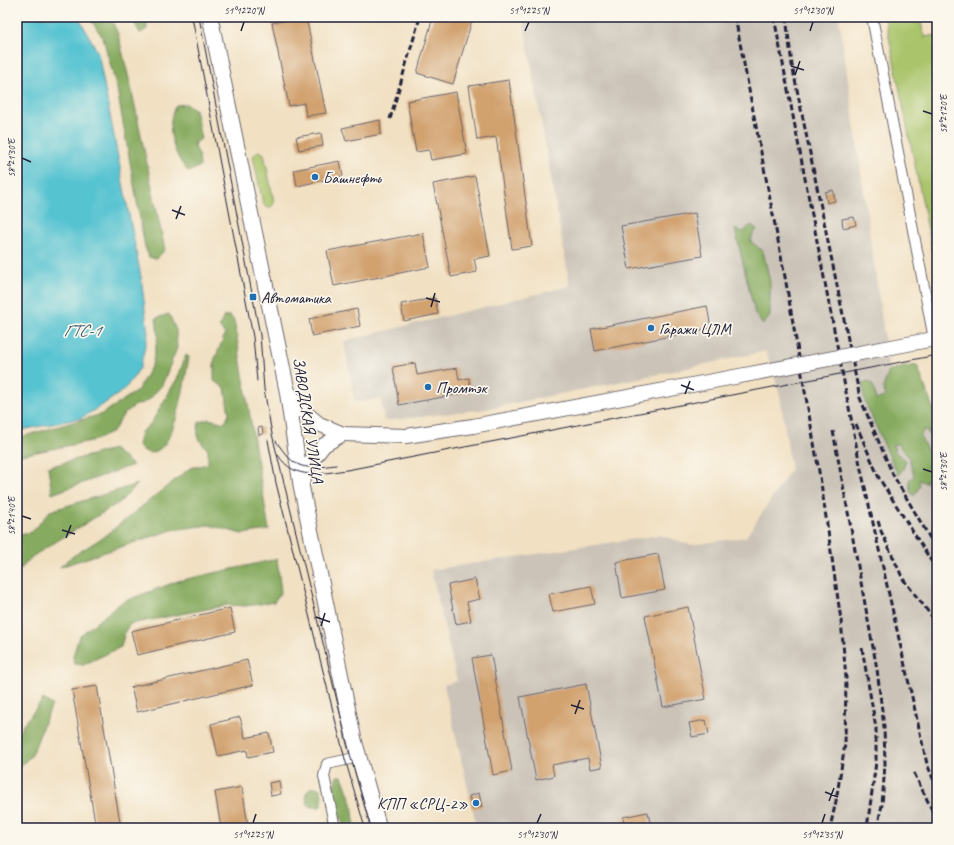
<svg xmlns="http://www.w3.org/2000/svg" width="954" height="845" font-family="Caveat,sans-serif">
<style>
.industrial{fill:#cbc3b8}
.green{fill:#a9c46b;stroke:#667353}
.forest{fill:#86aa5f;stroke:#54664d}
.water{fill:#57c3d1;stroke:#3c7286}
.building{fill:#d1a16e}
.lines{fill:none;stroke-linecap:round;stroke-linejoin:round}
.street-casing{stroke:#6a646a;stroke-width:12}
.secondary-casing{stroke:#6a646a;stroke-width:16}
.primary-casing{stroke:#6a646a;stroke-width:17}
.street{stroke:#fff;stroke-width:10}
.secondary{stroke:#fff;stroke-width:14}
.primary{stroke:#fff;stroke-width:15}
.tram{stroke:#22223b;stroke-width:1}
.rail{stroke:#22223b;stroke-width:3;stroke-dasharray:6 3;stroke-linecap:butt}
.secondary-bridge-casing{stroke:#6a646a;stroke-width:16;stroke-linecap:butt}
.secondary-bridge{stroke:#fff;stroke-width:14}
.ticks{fill:none;stroke:#22223b;stroke-width:1.5}
.poi-dot{fill:#1f6fb2;stroke:#fbf7ec;stroke-width:1.5}
.labels{text-anchor:middle;stroke-width:3.5;stroke-linejoin:round;paint-order:stroke}
.poi-label{font-size:16px;fill:#22223b;stroke:#fbf7ec;text-anchor:start}
.street-label{font-size:16px;fill:#22223b;stroke:#fbf7ec}
.water-label{font-size:17px;font-style:italic;fill:#355a70;stroke:#fbf7ec}
.neatline{fill:none;stroke:#22223b;stroke-width:1.5}
.ticks-label{font-size:10px;text-anchor:middle;fill:#22223b}
</style>
<rect width="100%" height="100%" fill="#fbf7ec"/>
<filter id="ink" filterUnits="userSpaceOnUse"><feTurbulence type="fractalNoise" baseFrequency=".025" numOctaves="2"/><feDisplacementMap in="SourceGraphic" scale="8" xChannelSelector="R" yChannelSelector="G"/><feConvolveMatrix kernelMatrix="1 2 1 2 8 2 1 2 1" color-interpolation-filters="sRGB"/></filter>
<filter id="wash" filterUnits="userSpaceOnUse"><feTurbulence type="fractalNoise" baseFrequency=".012" numOctaves="4" result="noise"/><feDisplacementMap in="SourceGraphic" scale="16" xChannelSelector="R" yChannelSelector="G"/><feGaussianBlur stdDeviation="0.9" result="paint"/><feColorMatrix in="noise" values="0 0 0 0 0 0 0 0 0 0 0 0 0 0 0 0 0 1.4 0 .05"/><feComposite in="paint" operator="in"/></filter>
<g filter="url(#wash)">
<rect width="100%" height="100%" fill="#f1e0c2"/>
<path class="industrial" d="M523,17h316l50,353 28,-5 20,54v409h-460l-33,-143 13,-4 -26,-111 229,-35 31,10 55,-8 45,-68 -11,-74 -14,-44 -97,21 -184,37 -101,12 -3,-22 -26,3 -11,-61 226,-55z"/>
<g class="green">
<path d="M885,17h35l4,20 13,-2v239z"/>
<path d="M258,151l3,1 3,2 10,48 -1,3 -3,3 -4,-1 -3,-3 -10,-48z"/>
</g>
<g class="forest">
<path d="M89,17h21l8,17 13,53 34,163 -9,9 -7,-2 -4,-10 -28,-158 -14,-51z"/>
<path d="M132,17h14l1,12 -7,4 -4,-7z"/>
<path d="M186,104l9,5 6,30 -7,5 5,11 1,11 -11,6c-16,-16 -25,-46 -13,-67z"/>
<path d="M751,225l6,4 -5,7 -1,6 12,9 7,31v34l-7,9 -8,-11 -20,-85 8,3z"/>
<path d="M169,314l7,16 1,18 -15,37 -14,16 -14,5 -11,9 -10,17 -17,8 -79,16v-18l85,-24 35,-23 15,-26 6,-29 -2,-18z"/>
<path d="M224,316h6l4,4 35,210 -27,4 -33,-9 -37,5 -112,37 13,-11 32,-20 85,-68 18,-4v-14c-10,-11 -12,-12 -9,-28l10,-3 16,4 4,-9 -4,-26 -11,-7v-20l11,-27 -6,-7z"/>
<path d="M186,355l3,2c-4,23 -11,75 -28,91 -3,3 -7,4 -11,5l-8,-3 -4,-5 3,-13 9,-7 28,-48z"/>
<path d="M917,365l20,54v21l-5,-2 -7,-9 -5,7 15,29 -9,18 -7,-3 1,6 -6,10 -4,-5 -1,-11 5,-4 -5,-18 -11,-14h-5l2,8 11,8 -3,9 -5,6 -33,-73 -3,-19 7,-2 5,6 2,13 10,-4 -3,-8 6,-18z"/>
<path d="M113,449l20,16 -81,29 -4,-27z"/>
<path d="M138,484l-18,18 -87,54 -16,17v-37l15,-4 18,-21z"/>
<path d="M277,559l4,33 -7,10 -28,4 -18,-1 -98,19 -5,7 -4,16 -38,18 -9,-1 -1,-8 6,-20 43,-34 56,-21z"/>
<path d="M43,699l9,6 -8,18 -12,32 -15,14v-32l6,-12z"/>
<path d="M337,776h5l10,27 3,25h-10l-8,-18 -4,-22z"/>
<path d="M316,787l4,2 3,10 -3,8h-9l-4,-4 -1,-10 4,-5z"/>
</g>
<path class="water" d="M17,17h60l5,6 16,30 43,224 7,57 -8,34 -16,22 -23,16 -20,12 -64,13z"/>
<g id="blocks">
<g class="building">
<path d="M303,17h3l20,96 -20,3 -2,-13 -15,3 -17,-83z"/>
<path d="M433,17h40l-20,67 -36,-11z"/>
<path d="M509,80l23,166 -20,3 -16,-112 -19,3 -8,-54z"/>
<path d="M456,92l11,62 -36,6 -2,-10 -13,2 -9,-51z"/>
<path d="M380,120l1,14 -35,7 -4,-13z"/>
<path d="M321,133l2,13 -24,4 -3,-13z"/>
<path d="M340,161l3,15 -46,10 -3,-16z"/>
<path d="M475,176l15,80 -16,3 3,13 -26,5 -18,-93z"/>
<path d="M833,190l2,11 -8,2 -2,-11z"/>
<path d="M695,213l7,43 -73,13 -8,-43z"/>
<path d="M854,217l2,8 -13,3 -1,-9z"/>
<path d="M423,233l7,34 -96,19 -7,-35z"/>
<path d="M435,298l3,16 -34,7 -3,-17z"/>
<path d="M707,306l4,22 -116,23 -4,-22z"/>
<path d="M357,309l3,17 -48,10 -3,-17z"/>
<path d="M415,363l2,12 40,-7 2,12 10,-2 2,14 -72,13 -6,-38z"/>
<path d="M262,427l1,7 -4,1 -1,-7z"/>
<path d="M658,554l7,36 -43,8 -6,-36z"/>
<path d="M475,579l5,20 -13,3 4,19 -15,3 -8,-39z"/>
<path d="M591,586l4,18 -42,8 -4,-18z"/>
<path d="M688,607l18,92 -43,8 -18,-91z"/>
<path d="M230,608l5,24 -98,23 -6,-24z"/>
<path d="M491,655l21,116 -19,4 -21,-117z"/>
<path d="M247,660l6,25 -116,27 -6,-25z"/>
<path d="M586,684l16,83 -12,2 -2,-11 -36,7 2,11 -18,4 -16,-83z"/>
<path d="M97,686l24,142h-25l-24,-138z"/>
<path d="M240,717l5,21 24,-5 4,19 -25,5 -1,-7 -29,6 -7,-32z"/>
<path d="M706,720l3,14 -17,3 -3,-14z"/>
<path d="M279,781l2,13 -10,2 -2,-13z"/>
<path d="M242,787l6,39 -8,2h-19l-6,-36z"/>
<path d="M479,793l3,14 -10,2 -3,-13z"/>
<path d="M648,812l3,16h-26l-2,-11z"/>
</g>
</g>
</g>
<g filter="url(#ink)">
<use href="#blocks" fill-opacity="0" stroke="#6a646a" stroke-width="1"/>
<g class="lines">
<g class="street-casing">
<g id="street">
<path d="M872,17l62,322"/>
<path d="M335,828l-11,-52 3,-12 32,-7"/>
</g>
</g>
<g class="secondary-casing">
<g id="secondary">
<path d="M881,349l53,-10"/>
<path d="M287,390l14,19 18,15 24,10 63,2 67,-10 272,-51"/>
<path d="M301,485l9,-22 14,-18 19,-11"/>
</g>
</g>
<g class="primary-casing">
<path id="primary" d="M210,17l77,373 14,95 53,255 25,88"/>
</g>
<use href="#street" class="street"/>
<use href="#secondary" class="secondary"/>
<use href="#primary" class="primary"/>
<g class="tram">
<path d="M192,17l61,320 4,44"/>
<path d="M199,17l61,318 4,54 8,45 79,324 20,70"/>
<path d="M268,440l8,43 69,276 20,69"/>
<path d="M276,441c20,30 27,28 60,24"/>
<path d="M278,455c17,27 43,18 69,15l590,-115"/>
</g>
<g class="rail">
<path d="M735,17l50,260 36,206 20,137 5,58 -1,66 -9,57 -6,27"/>
<path d="M774,17l86,448 67,299 10,24"/>
<path d="M786,17l6,48 68,333 33,77 44,75"/>
<path d="M390,119l30,-102"/>
<path d="M856,424l23,54 58,92"/>
<path d="M833,431l44,238 7,58 1,37 -3,41 -5,23"/>
<path d="M878,521l3,10 22,48 34,44"/>
<path d="M862,648l14,80v34l-9,66"/>
<path d="M914,773l23,47"/>
</g>
<g class="secondary-bridge-casing">
<path id="secondary-bridge" d="M745,375l136,-26"/>
</g>
<use href="#secondary-bridge" class="secondary-bridge"/>
</g>
</g>
<path class="ticks" d="M241,31l3,-9M525,31l4,-9M810,31l3,-9M791,66l13,4M795,75l5,-14M923,111l9,3M22,158l9,4M172,210l13,5M176,219l5,-13M426,298l14,4M431,307l4,-14M681,385l13,5M685,394l5,-13M923,469l9,3M22,516l9,3M62,530l13,4M66,538l5,-13M316,617l14,5M321,626l4,-13M571,705l13,4M575,714l5,-14M825,792l13,5M829,801l5,-13M253,823l3,-9M537,823l4,-9M822,823l3,-9"/>
<g class="poi-dot">
<circle cx="315" cy="177" r="4"/>
<rect x="249" y="293" width="8" height="8" rx="2"/>
<circle cx="651" cy="328" r="4"/>
<circle cx="428" cy="387" r="4"/>
<circle cx="476" cy="803" r="4"/>
</g>
<g class="labels">
<g class="poi-label">
<text x="323" y="183">Башнефть</text>
<text x="261" y="303">Автоматика</text>
<text x="659" y="334">Гаражи ЦЛМ</text>
<text x="436" y="393">Промтэк</text>
<text x="468" y="809" text-anchor="end">КПП «СРЦ-2»</text>
</g>
<g class="street-label">
<text transform="translate(309 420) rotate(81)" y="6">ЗАВОДСКАЯ УЛИЦА</text>
</g>
<g class="water-label">
<text x="82" y="336">ГТС-1</text>
</g>
</g>
<rect width="954" height="845" fill="none" stroke="#fbf7ec" stroke-width="44"/>
<rect x="22" y="22" width="910" height="801" class="neatline"/>
<g class="ticks-label">
<text x="244" y="14">51°12'20"N</text>
<text x="529" y="14">51°12'25"N</text>
<text x="813" y="14">51°12'30"N</text>
<text transform="translate(943 114) rotate(-90)" y="4">58°21'20"E</text>
<text transform="translate(11 158) rotate(-90)" y="4">58°21'30"E</text>
<text transform="translate(943 472) rotate(-90)" y="4">58°21'30"E</text>
<text transform="translate(11 516) rotate(-90)" y="4">58°21'40"E</text>
<text x="253" y="838">51°12'25"N</text>
<text x="537" y="838">51°12'30"N</text>
<text x="822" y="838">51°12'35"N</text>
</g>
</svg>
